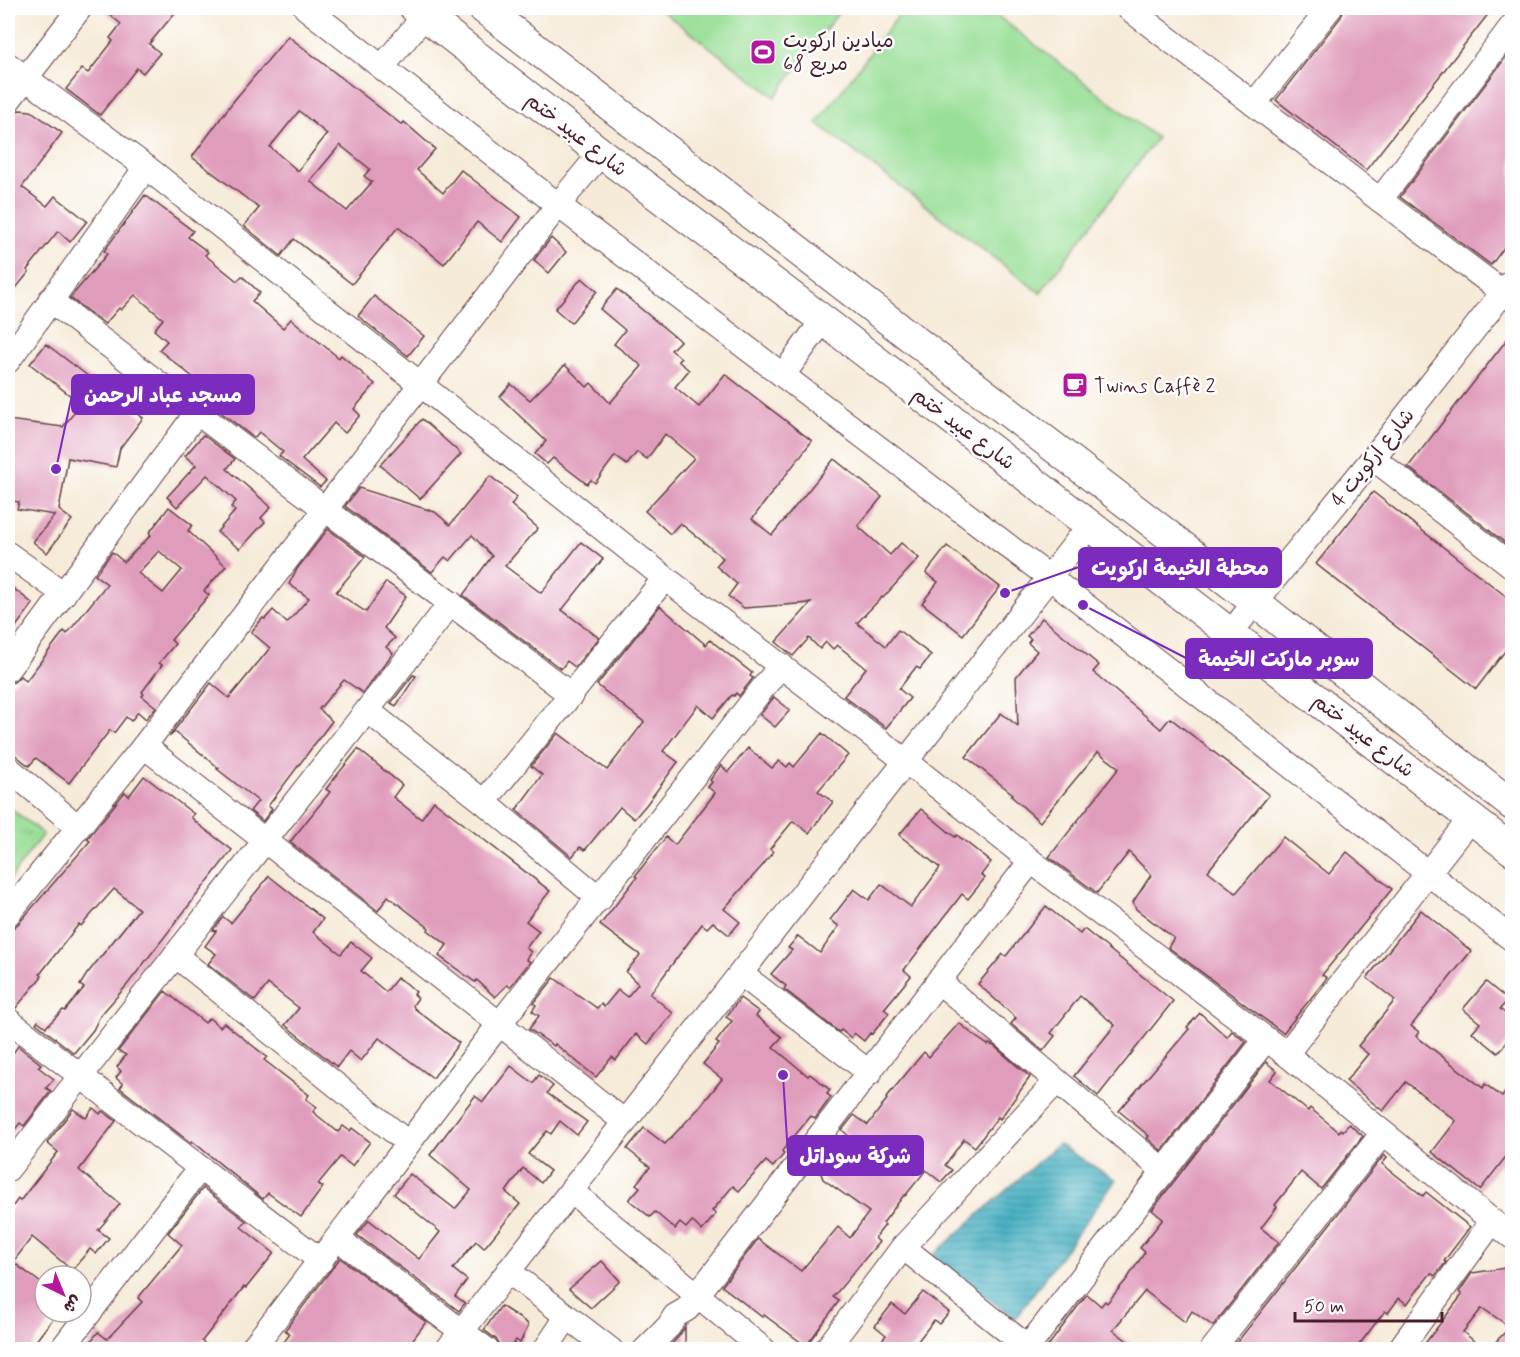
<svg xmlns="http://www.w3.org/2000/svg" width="1520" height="1357" font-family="Mynerve,'Playpen Sans Arabic',sans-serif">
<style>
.grass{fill:url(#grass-tufts);stroke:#727f62;stroke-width:1.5}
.green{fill:#9adf98;stroke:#727f62;stroke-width:1.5}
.water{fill:url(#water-rules);stroke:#466776;stroke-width:1.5}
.building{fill:#e09cbb;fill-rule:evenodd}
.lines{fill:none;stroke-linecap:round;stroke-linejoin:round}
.minor-casing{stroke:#643e45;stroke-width:26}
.major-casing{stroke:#643e45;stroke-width:32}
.minor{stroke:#fff;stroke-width:24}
.major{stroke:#fff;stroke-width:30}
.labels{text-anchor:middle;stroke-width:5;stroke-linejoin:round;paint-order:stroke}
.poi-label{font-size:20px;fill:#4a1f2b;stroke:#fff;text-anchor:start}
.street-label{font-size:20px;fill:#4a1f2b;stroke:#fff}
.leader{fill:none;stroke:#7b2cbf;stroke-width:2}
.callout-dot{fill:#7b2cbf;stroke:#fff;stroke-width:2}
.callout{fill:#7b2cbf;stroke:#7b2cbf;stroke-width:2}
.callout-label{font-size:21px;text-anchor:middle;font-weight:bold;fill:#fff}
</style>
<defs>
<pattern id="grass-tufts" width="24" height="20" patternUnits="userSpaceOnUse" patternTransform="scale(1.5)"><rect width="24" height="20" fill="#9adf98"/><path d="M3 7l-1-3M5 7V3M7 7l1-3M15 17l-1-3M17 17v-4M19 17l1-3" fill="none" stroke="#86bf83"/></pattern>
<pattern id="water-rules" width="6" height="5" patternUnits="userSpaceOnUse" patternTransform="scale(1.5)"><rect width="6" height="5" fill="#43afc1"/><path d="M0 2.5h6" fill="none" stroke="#3a8e9d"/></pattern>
</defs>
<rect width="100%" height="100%" fill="#fff"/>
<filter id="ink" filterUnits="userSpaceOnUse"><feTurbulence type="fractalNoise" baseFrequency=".0167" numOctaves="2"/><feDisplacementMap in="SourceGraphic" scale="12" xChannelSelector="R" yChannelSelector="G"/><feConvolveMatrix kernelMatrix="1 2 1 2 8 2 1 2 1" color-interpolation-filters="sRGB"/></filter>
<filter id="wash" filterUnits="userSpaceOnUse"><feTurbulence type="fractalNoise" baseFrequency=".008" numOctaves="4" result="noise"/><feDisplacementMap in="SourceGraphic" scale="24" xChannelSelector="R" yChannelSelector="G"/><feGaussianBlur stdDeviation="1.35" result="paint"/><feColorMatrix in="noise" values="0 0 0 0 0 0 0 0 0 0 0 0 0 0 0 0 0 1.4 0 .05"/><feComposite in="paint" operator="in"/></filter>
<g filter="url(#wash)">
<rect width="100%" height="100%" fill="#f6ebd9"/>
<path class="grass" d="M8,806l35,28 -35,48z"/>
<g class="green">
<path d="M658,8h184l-67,89z"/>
<path d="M904,8h83l170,130 -117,155 -223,-170z"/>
</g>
<path class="water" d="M1058,1144l58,36 -101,139 -83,-63z"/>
<g id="blocks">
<g class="building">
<path d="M102,8h77l-30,36 11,9 -17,20 -6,-5 -37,47 -34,-26 16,-20 6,4 25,-32 -3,-3 11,-14z"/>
<path d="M1344,8h149l-127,162 -90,-70 65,-83z"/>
<path d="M288,36l114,89 2,-3 31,27 -18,21 26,23 18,-23 60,47 -19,25 -25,-20 -33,42 -46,-37 -46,57 -58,-45 -13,17 -37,-30 15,-18 -67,-51 40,-54zM299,111l28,23 -29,37 -28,-24zM340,145l30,24 -6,7 8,6 -25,29 -37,-30z"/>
<path d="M1512,49v188l-21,28 -91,-68z"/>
<path d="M19,110l12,1 31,22 -40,54 25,19 8,-10 32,25 -17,21 -12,-11 -31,39 2,2 -21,26v-178z"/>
<path d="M145,195l48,36 -5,6 20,15 -3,3 32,26 5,-5 18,17 -8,8 31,27 8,-9 48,39 2,-3 34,29 -21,25 6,6 -15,18 -11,-10 -32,37 24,21 -6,6 -41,-31 4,-4 -24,-20 -5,6 -36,-28 6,-8 -65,-52 8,-9 -13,-11 9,-11 -28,-24 -14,15 -2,-2 -14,16 -35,-26 37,-44 -3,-3z"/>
<path d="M551,238l15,14 -17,21 -15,-13z"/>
<path d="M582,278l15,13 -26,32 -16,-14z"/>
<path d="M617,289l63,52 -9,9 10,8 -3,3 11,9 -14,17 24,20 26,-33 87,67 -60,78 20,16 62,-76 48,38 -24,29 32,29 11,-12 18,15 -36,40 -1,-1 -25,26 29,23 12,-16 33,25 -11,14 -4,-2 -17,22 11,9 -24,30 -42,-32 22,-28 -29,-23 -4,4 -7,-7 -6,7 -11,-11 -16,18 -17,-14 35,-39 -67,5 -16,-12 9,-12 -21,-18 7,-8 -43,-35 -10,11 -25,-23 49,-53 -29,-24 -18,25 -10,-7 -10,13 -12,-9 -20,27 -4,-3 -4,4 -34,-26 -6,6 -12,-10 11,-13 -46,-44 11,-13 19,16 35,-35 22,22 4,-4 19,20 32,-37 -28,-22 11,-14 -25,-21z"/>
<path d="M374,296l50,40 -16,20 -50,-40z"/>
<path d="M1512,333v215l-104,-81z"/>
<path d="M46,344l97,74 -23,30 -4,19 -48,-9 -9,52 13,10 -25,33 -14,-11 22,-27 -38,-6 2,-7 -11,-2v-80l55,7 18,-23 -51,-40z"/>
<path d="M422,419l39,35 -41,45 -40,-34z"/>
<path d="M203,435l32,24 -8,10 44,38 -10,11 4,4 -25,27 -23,-17 18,-21 -4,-4 5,-6 -29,-26 -30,32 -10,-10 29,-32 -11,-9z"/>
<path d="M490,476l27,21 -6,8 27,23 -33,38 36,27 40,-51 22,17 -41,51 37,28 -24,29 -8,-6 -6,8 -98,-74 29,-39 -20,-21 -22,26 -5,-4 -13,15 -87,-66 14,-18 76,24 15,13z"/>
<path d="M1373,492l139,109v41l-36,47 -160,-125z"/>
<path d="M169,507l23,18 -4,6 38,35 -22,25 5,4 -38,45 4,4 -16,19 3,2 -20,27 2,2 -2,2 14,11 -10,12 -8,-7 -7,9 -5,-4 -12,16 -4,-3 -41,53 -33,-25 -7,8 -21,-17v-66l6,-1 6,-6 6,5 38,-50 3,3 40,-50 -12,-9 17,-23 12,10 27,-27 -2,-2zM159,551l23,19 -19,23 -25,-20z"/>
<path d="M328,529l37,28 -29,35 30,20 20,-30 20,14 -22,32 11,10 -9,9 7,6 -30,40 -19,-13 -25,29 13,12 -64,85 4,3 -9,12 -13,-10 8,-10 -41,-32 2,-1 -44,-36 -6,5 42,-54 18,15 41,-50 -19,-16 12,-14 2,1 8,-9 14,13 22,-25 -20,-14 8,-15z"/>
<path d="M947,546l53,41 -37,48 -41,-32 16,-21 -12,-9z"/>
<path d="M8,584l25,20 -25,33z"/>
<path d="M660,606l46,39 4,-5 42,33 -2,3 3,2 -14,18 -3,-3 -2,3 -2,-1 -19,23 -15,-13 -35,46 15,11 -32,43 -12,14 -14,-12 -35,43 -5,-3 -8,10 -56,-47 26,-35 -11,-9 27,-33 49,37 37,-48 -47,-37z"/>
<path d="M1042,618l57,47 -6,7 68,57 9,-11 99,77 -61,76 28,22 47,-56 46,37 18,-22 45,37 -70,86 5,3 -44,55 -115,-86 6,-9 -38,-29 -3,-7 18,-27 -22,-23 -32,41 -48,-36 70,-89 -21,-16 -58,70 -29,-26 2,-2 -47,-37 35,-44 17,13 -2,-49 21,-26 -9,-8 3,-4 -4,-3z"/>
<path d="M413,675l3,1 -20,30 -5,-3z"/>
<path d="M774,697l16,13 -15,17 -15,-12z"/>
<path d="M822,733l26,22 -30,36 15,11 -24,31 -16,-12 -23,28 3,3 -10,13 -39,44 16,13 -11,13 -16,-13 -6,6 -5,-4 -52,70 23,19 -25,31 -12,-10 -20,26 -4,-3 -16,20 -41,-33 -1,2 -25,-17 10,-13 -7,-5 4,-6 -2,-2 20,-25 43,30 4,-4 3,3 14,-17 9,7 11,-13 -12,-12 14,-17 -40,-30 37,-48 -2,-1 31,-39 9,8 40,-52 -7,-6 4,-5 -2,-2 11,-15 7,7 20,-24 24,20 7,-7 8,6 3,-4 4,4z"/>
<path d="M358,749l44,36 -9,12 28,22 13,-18 116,90 -24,30 13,10 -13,17 5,4 -5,7 4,3 -20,25 -3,-2 -12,12 -18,-17 -2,2 -36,-26 8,-11 -19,-15 1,-2 -41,-32 -10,15 -88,-69 40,-50 -4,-3z"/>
<path d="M144,776l50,38 -3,3 7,7 34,26 -105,135 -27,31 -7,14 -19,23 -38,-30 2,-2 8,6 17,-17 2,1 19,-23 -4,-3 7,-11 52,-65 -25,-20 -33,37 -2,-2 -39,50 2,2 -26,32 -8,-2v-74l11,-9 71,-82 -3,-2 38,-47 4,4z"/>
<path d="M921,809l34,28 2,-2 34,27 -10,13 4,3 -17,21 -6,-5 -58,76 7,6 -27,33 5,4 -17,21 -2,-1 -6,8 -10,-8 -3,5 -10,-8 -2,2 -55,-43 2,-3 -15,-12 21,-24 -4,-2 10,-12 22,17 19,-27 -9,-6 24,-31 15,11 12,-16 30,23 29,-39 -41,-33z"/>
<path d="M269,876l54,43 -10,13 28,22 10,-12 21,16 -11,13 25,21 11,-14 9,5 10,9 -2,2 4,4 -5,7 1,3 45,35 -26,35 -54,-40 -18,23 -12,-10 -12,16 -52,-42 14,-17 -31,-24 -13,17 -47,-37 8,-10 -11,-8 11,-15 -3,-1 10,-13 8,6z"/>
<path d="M1046,906l34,28 4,-5 89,72 -75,95 -24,-20 41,-51 -35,-29 -29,37 4,3 -12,15 -32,-27 5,-6 -38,-34 25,-30 3,2z"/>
<path d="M1421,910l50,41 -60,75 8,6 -3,4 67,52 2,-4 17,13 10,-14v66l-32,41 -48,-38 24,-31 -50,-39 -23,29 -37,-30 22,-27 -10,-8 37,-46 -28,-22z"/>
<path d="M1486,982l22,18 -8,9 12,10v17l-14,17 -26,-21 8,-9 -17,-14z"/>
<path d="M165,991l40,32 4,-5 11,9 4,-4 43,34 -3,3 45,35 -3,4 11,8 -4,5 25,20 5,-6 7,5 2,-3 18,14 -18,24 -12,-9 -22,27 5,3 -22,30 -33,-24 -5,6 -71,-58 -1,2 -71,-55 3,-4 -7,-6 5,-7 -4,-4 9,-12 -8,-4z"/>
<path d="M740,998l19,14 -3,4 26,21 -9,10 35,29 2,-2 20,16 -3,4 4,3 -16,22 -4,-3 -29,35 2,3 -11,13 -7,-6 -27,30 -6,-5 -21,25 4,3 -14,17 -10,-10 -6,7 -6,-5 -5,6 -20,-17 -5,5 -21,-17 11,-13 -4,-3 14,-17 -23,-18 17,-21 21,16 34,-36 23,-29 -19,-15 16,-20 -3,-2 16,-21 -6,-4z"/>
<path d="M1200,1013l27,24 5,-6 14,11 -84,109 -15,-13 2,-2 -30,-25 70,-82 -2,-2z"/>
<path d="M959,1023l17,14 12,8 1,-1 5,2 36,31 -30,42 -2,-2 -23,30 -11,-8 -19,26 7,5 -11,12 -15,-12 -21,26 -1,-1 -21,28 2,2 -10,13 4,4 -46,55 6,4 -33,45 -42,-31 -2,2 -40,-31 36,-47 43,32 37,-44 12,11 19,-26 -46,-33 -5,-14 12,-4 20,-24 -8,-7 12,-15 14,10 19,-26 -1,-1 38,-46 5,5z"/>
<path d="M18,1046l23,18 -3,3 16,12 -8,9 5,3 -27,35 -4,-3 -12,15v-78z"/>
<path d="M1266,1062l11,9 -7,9 38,31 2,-3 29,24 2,-3 2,2 6,-7 14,12 -42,53 -20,-17 -26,33 2,2 -16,21 18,14 -66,84 -21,-15 -7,11 -40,-31 -32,39 26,20h-94l42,-56 14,12 4,-5 2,2 20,-24 18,-27 -5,-4 23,-29 -11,-9z"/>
<path d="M511,1066l22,17 6,-8 14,11 -6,7 40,29 -10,13 -17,-14 -9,13 -4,-3 -19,23 22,17 -9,12 -18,-15 -17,24 14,12 -36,44 -8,-7 -23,28 14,11 -12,16 10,7 -6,8 -102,-76 12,-15 50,39 21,-27 -46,-38 16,-20 45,35 16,-19 -41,-35 45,-59 8,6z"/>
<path d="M93,1108l7,6 2,-3 14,10 -37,49 41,34 -22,26 11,8 -13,16 -6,-5 -18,21 -40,-33 -19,25 32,24v26h13l-29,38h-21v-137l10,-14 2,2 38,-49 -11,-9 26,-34 13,9z"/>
<path d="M1384,1155l3,3 -5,6 41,32 3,-4 44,35 -26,34 2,1 -11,14 -4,-3 -24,31 -8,-6 -11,15 -3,-2 -30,39h-124z"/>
<path d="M203,1188l43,33 -5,6 33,26 -28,35 -2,-1 -42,54 9,9h-127l14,-18 9,7 35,-37 -4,-4 44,-53 -14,-12z"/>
<path d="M340,1258l86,64 -21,28h-127l12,-16 -5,-4z"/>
<path d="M602,1261l18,20 -29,27 -22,-19z"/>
<path d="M1512,1267v83h-24l22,-23 -28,-19 -19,24 22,18h-65l42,-55 -3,-3 13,-19z"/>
<path d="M923,1292l26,20 -10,12 -5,-4 -23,30h-37l12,-15 -11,-9 17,-22 13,10z"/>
<path d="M501,1306l26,17 1,3 -8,17 -4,-3 -6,10 -9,-2 -5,-9 -12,-9z"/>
<path d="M685,1327v23h-19l13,-14z"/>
</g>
</g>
</g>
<g filter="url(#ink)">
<use href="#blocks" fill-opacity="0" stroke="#643e45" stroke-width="1.5"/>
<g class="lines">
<g class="minor-casing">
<g id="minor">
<path d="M306,8l252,197 491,372 463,362"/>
<path d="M1128,8l252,192 132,99"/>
<path d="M8,65l138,102 519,411 242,184 124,99 255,193 226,183"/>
<path d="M383,66l42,-51"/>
<path d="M8,101l72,-93"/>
<path d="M1254,104l76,-96"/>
<path d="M1380,200l132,-174"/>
<path d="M50,300c172,134 348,262 521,395"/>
<path d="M8,361l138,-194"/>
<path d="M783,375l40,-55"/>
<path d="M1373,458l139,108"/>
<path d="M8,554l56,40"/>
<path d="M1231,632l142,-174 139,-177"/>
<path d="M8,669l188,-255"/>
<path d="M368,711l116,91 116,97"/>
<path d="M144,746l481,376"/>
<path d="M8,768l70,59"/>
<path d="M484,802l181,-224"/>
<path d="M8,914l136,-168 414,-541 43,-52"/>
<path d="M175,955l233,188"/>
<path d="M741,974l129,99"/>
<path d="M938,981l226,190"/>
<path d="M8,1020l313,241"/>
<path d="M1286,1054l185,-236"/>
<path d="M8,1169l443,-566"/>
<path d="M571,1191l193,159"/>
<path d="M338,1239l149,111"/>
<path d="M903,1247l128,103"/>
<path d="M508,1271l103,79"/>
<path d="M1028,1347l238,-308"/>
<path d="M61,1350l139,-182"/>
<path d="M251,1350c85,-108 166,-220 250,-328 93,-119 187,-237 280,-357"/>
<path d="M447,1350l643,-825"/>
<path d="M545,1350l22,-33"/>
<path d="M645,1350l24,-24 6,-10 12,-7 11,-15 333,-433"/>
<path d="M826,1350l77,-103 153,-165"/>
<path d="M1212,1350l171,-217"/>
<path d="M1399,1350l93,-128"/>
</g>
</g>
<g class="major-casing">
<g id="major">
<path d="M415,8l186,145 222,167 689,530"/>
<path d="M483,8l772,594 257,203"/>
</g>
</g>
<use href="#minor" class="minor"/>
<use href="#major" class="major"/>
</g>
</g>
<defs>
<g id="stadium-square" transform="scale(1.35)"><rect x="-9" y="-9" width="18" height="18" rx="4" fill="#b5179e" stroke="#fff"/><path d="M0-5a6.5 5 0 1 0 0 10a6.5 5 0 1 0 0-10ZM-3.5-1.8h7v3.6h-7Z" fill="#fff"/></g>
<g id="cafe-square" transform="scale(1.35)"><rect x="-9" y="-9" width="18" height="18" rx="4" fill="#b5179e" stroke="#fff"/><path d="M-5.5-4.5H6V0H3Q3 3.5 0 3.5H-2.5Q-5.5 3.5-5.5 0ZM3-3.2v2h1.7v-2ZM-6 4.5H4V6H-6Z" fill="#fff"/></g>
</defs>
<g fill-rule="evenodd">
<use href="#stadium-square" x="763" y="52"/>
<use href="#cafe-square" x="1075" y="385"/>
</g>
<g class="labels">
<g class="poi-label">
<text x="783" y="47">ميادين اركويت<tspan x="783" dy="23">مربع 68</tspan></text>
<text x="1094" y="392">Twins Caffè 2</text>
</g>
<g class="street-label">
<text transform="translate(577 134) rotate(38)" y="7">شارع عبيد ختم</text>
<text transform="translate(964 428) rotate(37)" y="7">شارع عبيد ختم</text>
<text transform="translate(1372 457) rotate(-51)" y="7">شارع اركويت 4</text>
<text transform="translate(1364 735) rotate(38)" y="7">شارع عبيد ختم</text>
</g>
</g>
<path class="leader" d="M56 469L72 395M1005 593L1079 567M1083 605L1186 658M783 1075L788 1156"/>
<g class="callout-dot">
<circle cx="56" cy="469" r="6"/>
<circle cx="1005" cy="593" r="6"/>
<circle cx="1083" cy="605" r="6"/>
<circle cx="783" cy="1075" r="6"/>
</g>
<g class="callout">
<rect x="72" y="375" width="182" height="39" rx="6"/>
<rect x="1079" y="548" width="202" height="39" rx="6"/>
<rect x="1186" y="639" width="186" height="39" rx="6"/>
<rect x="788" y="1136" width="135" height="39" rx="6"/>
</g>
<g class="callout-label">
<text x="163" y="402">مسجد عباد الرحمن</text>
<text x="1180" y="575">محطة الخيمة اركويت</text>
<text x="1279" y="666">سوبر ماركت الخيمة</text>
<text x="855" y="1163">شركة سوداتل</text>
</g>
<rect width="1520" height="1357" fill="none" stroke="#fff" stroke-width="30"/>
<g transform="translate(63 1294) rotate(137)"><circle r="28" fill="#ffffff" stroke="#b7a5aa" stroke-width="1.5"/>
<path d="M0-4.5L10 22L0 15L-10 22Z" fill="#b5179e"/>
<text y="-9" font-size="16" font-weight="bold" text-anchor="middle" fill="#4a1f2b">ش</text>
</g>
<path d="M1295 1312v9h147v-9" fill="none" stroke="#4a1f2b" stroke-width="3"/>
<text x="1304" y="1312" font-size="18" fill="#4a1f2b" stroke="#ffffff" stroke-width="4.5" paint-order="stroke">50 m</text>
</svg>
